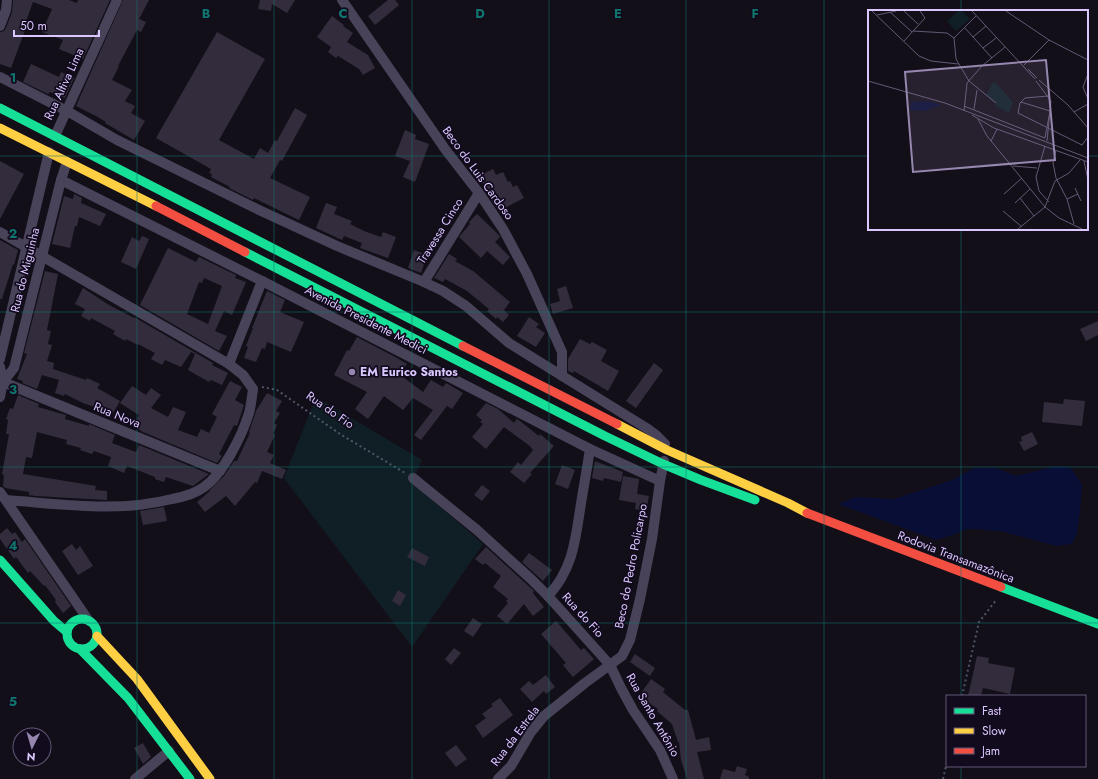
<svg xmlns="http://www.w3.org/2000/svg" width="1098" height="779" font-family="Jost,sans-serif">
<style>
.green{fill:#0f1f25}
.water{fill:#090e36}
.building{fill:#332c3c;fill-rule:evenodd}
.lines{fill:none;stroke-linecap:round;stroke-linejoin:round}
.path{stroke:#4e5668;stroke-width:2;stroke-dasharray:2 3;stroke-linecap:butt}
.street{stroke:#49435a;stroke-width:10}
.fast{stroke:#16e098;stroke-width:9}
.slow{stroke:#ffcf43;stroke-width:9}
.jam{stroke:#f24e42;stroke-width:9}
.grid{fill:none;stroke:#0f766e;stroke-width:1;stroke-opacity:0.55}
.poi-dot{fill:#9587ae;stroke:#120b1d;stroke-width:1.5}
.labels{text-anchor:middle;stroke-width:3.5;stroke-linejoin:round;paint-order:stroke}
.street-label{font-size:12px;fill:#dbc7ff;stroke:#120b1d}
.poi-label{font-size:12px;font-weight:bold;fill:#dbc7ff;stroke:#120b1d;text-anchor:start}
.inset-road{fill:none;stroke:#635975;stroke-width:1}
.view{fill:#9587ae;fill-opacity:0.15;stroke:#9587ae;stroke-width:2}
.inset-edge{fill:none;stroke:#dbc7ff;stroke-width:2}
.grid-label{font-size:13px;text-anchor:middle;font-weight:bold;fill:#0f766e;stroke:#120b1d;stroke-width:3.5;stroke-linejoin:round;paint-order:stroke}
</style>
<rect width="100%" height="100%" fill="#130f19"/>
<path class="green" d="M316,397l106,63 -10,22 71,62 -71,103 -128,-169z"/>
<path class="water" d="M1057,466l14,2 11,17 -2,26 -3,22 -5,11 -16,2 -52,-14 -27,-3h-10l-14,6 -17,5 -98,-36 18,-7 38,2 58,-19 22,-12h22l20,8z"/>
<g class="building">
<path d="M13,0h56l8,3 1,-3h32l-27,59 -24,-10 4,-9 -21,-8 10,-23 -19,-7 -8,22 2,1 -16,43 -11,-4v-32l4,-1 2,-3 6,-16z"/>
<path d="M123,0h26l-10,19 7,3 -5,10 -4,-2 -9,17 -10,19h1l-7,14 20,10 -7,11 10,5 -4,7 14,8 -11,19 -29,-17 1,-1 -10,-6 -20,-10z"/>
<path d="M260,0h35l-8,13 -15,-9 -1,7 -13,-2z"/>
<path d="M388,0h7l4,5 -24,20 -7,-9z"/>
<path d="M332,16l12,9 -1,1 10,7 -6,9 21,13 7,13 -12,7 -4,-6 -21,-13 -2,2 -8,-6 3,-5 -14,-10z"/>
<path d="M217,32l48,27 -46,81 35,19 6,-11 8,5 7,-13 2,1 18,-33 12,7 -25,46 -2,-1 -10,18 40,19 -11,23 -45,-22 -1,2 -24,-12 1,-1 -19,-10 1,-3 -3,-1 2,-4 -55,-31z"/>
<path d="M31,64l28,13 2,-5 13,6 -9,20 -15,-6 -2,2 -25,-12z"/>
<path d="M405,130l11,5 -1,4 14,5 -14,38 -12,-5 7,-16 -15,-5z"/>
<path d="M0,161l24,13 -24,45z"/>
<path d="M493,169l3,6 7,-3 5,10 2,-1 3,6 4,-2 7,13 -25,13 -12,-17 -5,-12 4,-2 -3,-6z"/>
<path d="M74,194l8,4 -1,5 25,11 -6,12 -21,-9 -2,9h-2l-5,22 -18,-4 12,-48 9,3z"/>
<path d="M326,203l11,4 -3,7 18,7 -2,3 14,7 17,6 2,-5 13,5 -8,21 -28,-10 2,-5 -18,-7 -2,4 -26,-12z"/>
<path d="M477,214l22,21 1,2 -5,5 15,15 -7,8 -16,-14 -6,7 -22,-21 11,-13 -1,-2z"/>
<path d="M142,236l7,3 -13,30 -15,-7 11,-25 7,4z"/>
<path d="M0,240l18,10 -4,15 -1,-1 -11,35h-2z"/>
<path d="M168,248l28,14 3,-5 37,18 -1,3 11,4 -14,33 -8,-4 -9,20 12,5 -8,15 -79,-46zM204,278l18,8 -14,38 -21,-10 12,-32 3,1z"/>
<path d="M414,250l13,5 -6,18 -13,-5z"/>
<path d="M449,254l8,5 -2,2 18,10 37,31 -6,8 5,5 -6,7 -6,-5 -1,2 -9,-8 2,-2 -22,-18 -22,-12 -2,3 -9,-4z"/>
<path d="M45,271l13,3 -11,56 4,1 -3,13 4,1 -5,16 7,2 -1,6 33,11 1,-2 13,6 -3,4 23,13 -7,12 -30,-10 -18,-9 -1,2 -9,-3 4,-13 -17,-5 -5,14 -15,-6 1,-2 -6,-2 10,-25 -3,-1z"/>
<path d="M566,286l7,22 -20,6 -3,-10 10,-3 -3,-12z"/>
<path d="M83,288l26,17 25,13v-1l79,46 -1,2 16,8 -6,12 -11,-5 -2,2 -21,-12 7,-16 -4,-2 -10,15 -16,-7 -3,5 -11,-6 4,-6 -17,-9v1l-12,-6 -1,2 -12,-7 2,-3 -24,-13 -1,3 -9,-5 4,-7 -10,-5z"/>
<path d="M267,291l18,9 -5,12 24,10 -13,30 -24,-10 -2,7 -3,-1 -6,14 -12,-4 4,-11 -2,-1 7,-18h-1z"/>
<path d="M529,317l10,7 -3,3 9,6 -9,14 -19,-11z"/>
<path d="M1098,321v14l-12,6 -6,-12z"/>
<path d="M357,337l40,21 10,6 -8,10 24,18 8,-12 12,7 3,-4 17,10 -11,16 -5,-3 -26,34 -7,-5 19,-25 -20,-12 -10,12 -19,-14 -16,23 -13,-10 12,-17 -33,-17 13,-25 2,1z"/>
<path d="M580,339l10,5 2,-2 15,8 -6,11 18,10 -11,20 -34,-20 -1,2 -5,-2v-12z"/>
<path d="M654,363l9,7 -27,38 -10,-7z"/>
<path d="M230,381l12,6 -7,13 9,5 -7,21 -3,-1 -15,29 3,2 -5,7 -74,-31 -10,-6 6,-11 -19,-12 12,-17 14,9 5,-7 10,7 -10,13 17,9 5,-10 13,5 -8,18 19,7 4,-8 8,4 8,-16 -5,-3z"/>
<path d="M267,393l15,8 -6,10 4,2 -6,10 3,2 -4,9 2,1 -8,17 7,3 -4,8 16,7 -4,9 -20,-8 -5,12 -2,-1 -20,24 -9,-10 -21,16 -8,-10 13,-11h-1l15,-15 10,-15h3l12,-26 1,-2 -1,-1 7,-21z"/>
<path d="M18,395l21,9 -1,3 28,8 -1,4 24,7v-2l26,11 -3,8 24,9 3,-7 70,29 -16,12 -27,-9 -2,5 -9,-3v-2l-28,-11 -3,7 -16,-7 3,-9 -17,-6 -2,3 -12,-4 1,-2 -15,-4 1,-4 -30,-8 -5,26 -6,-1 -3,17 73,12 -1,4 12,1v9l-72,-4 -6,-1v-3l-24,-4 -2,-2 1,-11 -2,-1 7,-40h-3l2,-14 -2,-1 4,-11 3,1z"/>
<path d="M1064,399l21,2 -3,25 -40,-4 2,-20 19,2z"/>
<path d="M486,403l12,6 16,14 3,-4 3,2 19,15 1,-2 14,12 -24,27 2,1 -8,9 -14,-11 8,-10 3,3 12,-15 -3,-4 -26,-19 -18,22 -14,-12 11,-13 -3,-2 2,-2 -6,-5z"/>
<path d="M1032,432l6,12 -14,7 -5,-9 3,-1 -1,-4z"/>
<path d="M595,461l28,11 -2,10 -17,-4 -1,3 -11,-3z"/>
<path d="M562,465l13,5 -7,19 -13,-5z"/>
<path d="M623,476l16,3 -2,15 12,2 -3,15 -11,-2 1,-6 -17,-3z"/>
<path d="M482,485l8,6 -8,10 -8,-6z"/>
<path d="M164,507l3,14 -24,4 -3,-14z"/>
<path d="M7,528l5,6 3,-2 7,10 3,-3 46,67 -8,7 -8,-11 1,-2 -11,-15 -1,1 -14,-15 -2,2 -12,-16 -2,2 -14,-20v-5z"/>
<path d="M72,544l4,6 4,-4 13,20 -15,9 -16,-24z"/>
<path d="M486,547l48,44 -1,2 11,14 -11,9 -9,-12 -17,20 -10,-8 11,-13 -2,-2 2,-2 -15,-12 8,-11 -16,-13 -2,2 -8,-6z"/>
<path d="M412,548l17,9 -4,9 -18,-9z"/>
<path d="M529,553l23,17 -9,11 -21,-19z"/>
<path d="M398,590l8,5 -6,11 -8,-5z"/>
<path d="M473,618l9,6 -9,13 -9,-6z"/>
<path d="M556,621l25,29 3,-2 10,11 -21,18 -10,-12 3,-2 -25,-29z"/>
<path d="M454,648l7,5 -10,12 -6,-6z"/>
<path d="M635,654l20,14 -5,8 -20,-14z"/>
<path d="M977,656l12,2 -1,5 27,5 -5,26 -27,-6 -2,8h-13z"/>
<path d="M546,675l9,12 -9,7 -2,-3 -12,11 -12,-13 9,-8 4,4z"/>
<path d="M651,679l14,10 -2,3 22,18h3l8,30 13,-3 2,13 -14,2 7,27h-17l-6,-19 -2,-18h-1l-6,-18 -15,-13 1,-2 -19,-13z"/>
<path d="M500,698l13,17 -30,23 -8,-12 11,-8 -4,-4 11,-8 -2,-2z"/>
<path d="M143,743l8,14 -8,7 -9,-16z"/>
<path d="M456,745l11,14 -11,8 -11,-14z"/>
<path d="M737,766l10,3 -2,6 4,2v2h-29l3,-10 12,3z"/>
</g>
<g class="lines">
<g class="path">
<path d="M262,387l15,3 63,44 65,39"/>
<path d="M962,696l17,-74 18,-23"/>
<path d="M943,779l4,-17"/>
</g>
<g class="street">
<path d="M342,0l103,149 34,44 24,36 24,45 35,78v24"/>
<path d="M0,26l6,-16 1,-10"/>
<path d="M0,77l67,34 50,29 142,70 78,36 87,36 19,9 23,15 43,37 139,86 8,6 9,9"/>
<path d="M55,136l62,-136"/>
<path d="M61,180l201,101 328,168 70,32"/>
<path d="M0,232l229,132 14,11 10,14c-1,8 -2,17 -4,24 -7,23 -26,61 -45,74 -9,7 -21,10 -32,12 -54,14 -111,5 -166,1"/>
<path d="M424,282l55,-89"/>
<path d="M0,359l49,-207"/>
<path d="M229,364l33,-83"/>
<path d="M0,367l3,15 -3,15"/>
<path d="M3,382l217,89"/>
<path d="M3,382l11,-14 47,-188 6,-18"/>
<path d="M413,478l64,52 54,49 17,17 62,69 11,23 12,22 27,40 13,29"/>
<path d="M0,492l89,129"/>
<path d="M548,596c24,-26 27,-53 32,-86 3,-20 7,-41 10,-61"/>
<path d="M135,779l34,-28"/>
<path d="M498,779l13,-13 20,-34 13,-16 41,-33 37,-27 8,-16 10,-41 12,-60 8,-58 4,-20"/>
</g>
<g class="fast">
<path d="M0,108l463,238"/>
<path d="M245,252l360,184 58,28 38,16 54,20"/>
<path d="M0,560l54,61 13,11"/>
<path d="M1001,587l97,37"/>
<circle cx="82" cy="634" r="15"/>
<path d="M80,649l48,49 62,81"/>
</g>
<g class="slow">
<path d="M0,128l156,78"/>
<path d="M617,424l50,26 121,53 19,10"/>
<path d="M97,636l40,43 73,100"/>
</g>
<g class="jam">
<path d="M156,206l89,46"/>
<path d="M463,346l154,78"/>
<path d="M807,513l194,74"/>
</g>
</g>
<path class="grid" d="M137,0v779M274,0v779M412,0v779M549,0v779M686,0v779M824,0v779M961,0v11M0,156h869M1087,156h11M961,229v467M0,312h1098M0,467h1098M0,623h1098M961,766v13"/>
<circle class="poi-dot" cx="352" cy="372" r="4"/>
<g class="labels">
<g class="street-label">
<text transform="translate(64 84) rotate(-65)" y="4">Rua Altiva Lima</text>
<text transform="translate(478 173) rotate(54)" y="4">Beco do Luis Cardoso</text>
<text transform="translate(440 231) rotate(-58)" y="4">Travessa Cinco</text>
<text transform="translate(25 270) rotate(-76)" y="4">Rua do Miguinha</text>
<text transform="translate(366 320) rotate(27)" y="4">Avenida Presidente Medici</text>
<text transform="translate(330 410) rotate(35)" y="4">Rua do Fio</text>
<text transform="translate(117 415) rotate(22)" y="4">Rua Nova</text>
<text transform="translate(956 557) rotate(21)" y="4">Rodovia Transamazônica</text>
<text transform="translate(631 566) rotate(-79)" y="4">Beco do Pedro Policarpo</text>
<text transform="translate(583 615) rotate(48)" y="4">Rua do Fio</text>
<text transform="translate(653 715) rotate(60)" y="4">Rua Santo Antônio</text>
<text transform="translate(515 736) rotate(-53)" y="4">Rua da Estrela</text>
</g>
<g class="poi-label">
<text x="360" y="376">EM Eurico Santos</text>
</g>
</g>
<g transform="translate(868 10)">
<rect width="220" height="220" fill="#130f19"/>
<path d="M90,1h4l8,8 -14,12 -9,-10zM126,71l19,21 -4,11 -14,-7 1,-3 -10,-8z" fill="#0f1f25"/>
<path d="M60,91l13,4 -17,6 -14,-1 1,-8z" fill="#090e36"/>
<path class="inset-road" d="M4,1l47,45 12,5 27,3M36,1l14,13M104,1l63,68M138,1l43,29 39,20M22,2l22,20M9,5l19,-4M108,6l-22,22 2,21 13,22 27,22M96,17l28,31M45,21l34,2 7,5M105,27l13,-11M36,31l21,-23 -5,-7M115,38l13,-10M156,55l25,-25M160,59l9,9M220,64l-5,13 5,12M171,70l29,25 20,23M0,71l77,22 143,55M168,71l15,20 -4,40M180,86l-23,2 -5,5 -2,10 64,32 6,-8M153,92l29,9M96,96l81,32M106,99l3,-19M96,101l3,-28 15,-17 23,-19M206,102l14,-8M104,105l22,13 94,34M110,109l9,17 58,71 14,11 23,11M177,128l5,-27M123,131l6,-12M177,136l-9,31 3,14 10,11M188,140l-3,13 3,15 11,21 7,25M216,151l4,19M145,156l24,2M207,178l6,13M136,184l18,-16M152,188l14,18M199,189l11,-5M147,193l15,-14M135,201l19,16M150,219l27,-22 10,-26 14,-8 11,-13"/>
<path class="view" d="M178,50l9,100 -142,12 -8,-100z"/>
<rect width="220" height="220" class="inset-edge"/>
</g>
<g class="grid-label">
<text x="206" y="18">B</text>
<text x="343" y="18">C</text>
<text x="480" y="18">D</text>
<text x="618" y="18">E</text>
<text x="755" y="18">F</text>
<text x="13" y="82">1</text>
<text x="13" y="238">2</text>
<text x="13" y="394">3</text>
<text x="13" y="550">4</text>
<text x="13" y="706">5</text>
</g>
<rect x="946" y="695" width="140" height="72" fill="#120b1d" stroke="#625677"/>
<rect x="954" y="708" width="20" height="6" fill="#16e098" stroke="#625677"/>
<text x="982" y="715" font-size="12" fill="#dbc7ff">Fast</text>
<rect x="954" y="728" width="20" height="6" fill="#ffcf43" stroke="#625677"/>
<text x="982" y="735" font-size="12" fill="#dbc7ff">Slow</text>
<rect x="954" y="748" width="20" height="6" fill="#f24e42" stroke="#625677"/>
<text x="982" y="755" font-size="12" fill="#dbc7ff">Jam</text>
<g transform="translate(32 747) rotate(185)"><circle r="19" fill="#120b1d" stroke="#625677"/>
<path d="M0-3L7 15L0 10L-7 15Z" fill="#9587ae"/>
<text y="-6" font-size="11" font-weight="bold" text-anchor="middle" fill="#dbc7ff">N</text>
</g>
<path d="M14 30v6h85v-6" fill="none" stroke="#dbc7ff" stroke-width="2"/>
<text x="20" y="30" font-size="12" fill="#dbc7ff" stroke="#120b1d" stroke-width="3" paint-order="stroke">50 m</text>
</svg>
